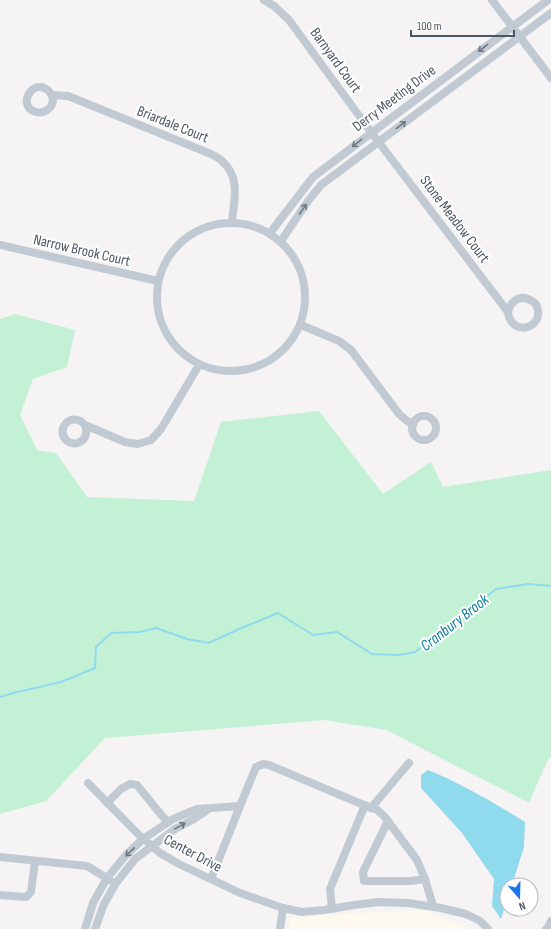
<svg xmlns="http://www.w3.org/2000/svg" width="551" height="929" font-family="'Sofia Sans Condensed',sans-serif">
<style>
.commercial{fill:#fdf9ef}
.green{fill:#c3f1d5}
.water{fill:#90daee}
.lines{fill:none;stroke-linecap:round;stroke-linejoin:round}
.stream{stroke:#90daee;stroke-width:2}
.minor{stroke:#c1cad2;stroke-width:8}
.oneway{stroke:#6e7983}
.labels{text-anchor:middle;stroke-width:4;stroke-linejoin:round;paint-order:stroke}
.street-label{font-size:15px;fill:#4a5661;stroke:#fff}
.water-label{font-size:16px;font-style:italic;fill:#0c7c9b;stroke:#fff}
</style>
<rect width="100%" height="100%" fill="#f5f3f3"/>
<path class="commercial" d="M424,910l48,19h-183l1,-11 51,-4z"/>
<path class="green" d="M15,314l60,16 -8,37 -34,12 -13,36 17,35 19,3 31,44 107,4 27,-79 98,-11 64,83 48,-32 12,25 108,-17v288l-3,1 -19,44 -143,-73 -61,-10 -220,18 -59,63 -46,13v-495z"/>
<path class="water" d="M428,770c34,14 65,32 97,52l-1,25 -12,38h-5v15l-6,19 -9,-13 2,-27 -32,-46 -41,-45v-13z"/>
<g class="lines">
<path class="stream" d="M0,697l13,-4 48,-11 34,-14 1,-21 15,-14 28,-1 17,-4 31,11 22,4 30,-14 39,-16 35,22 24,-3 35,22 26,1 17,-3 81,-63 32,-5 23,2"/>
<g class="minor">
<path d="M264,0l10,6 15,14 82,112 137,180c3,26 37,16 29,-5 -1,-4 -4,-6 -9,-8 -10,-4 -18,4 -20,13"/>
<path d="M492,0l59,78"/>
<path d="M52,95c0,0 1,6 1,6 -1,8 -10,13 -17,11 -22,-6 0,-40 16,-17l16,1 143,58c3,2 8,4 11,7 19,17 12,39 10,61"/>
<circle cx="231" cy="297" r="74"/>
<path d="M270,233l43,-56 235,-177"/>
<path d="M281,241l27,-40 13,-16 230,-172"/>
<path d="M0,245l158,36"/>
<path d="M301,325l38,16 12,9 48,64 7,6 7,5"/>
<circle cx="424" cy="428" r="12"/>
<path d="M85,425c7,19 -17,25 -22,10 -1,-4 -1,-6 1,-9 5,-9 15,-8 21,-1l40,17 13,2 13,-4 10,-11 38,-64"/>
<path d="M88,783l51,52 21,18 19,11 61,29 43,15 19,4 22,-2 30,-5 25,-3 29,1 33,5 25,6 14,7 8,8"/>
<path d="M107,803l14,-14 9,-5 7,1 26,32 6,5"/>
<path d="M371,808l38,-45"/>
<path d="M388,821l-25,51 1,9h47l14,-2"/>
<path d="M0,857l87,9 23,14"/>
<path d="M211,879l29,-73"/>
<path d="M0,895l26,2 5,-5 4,-31"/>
<path d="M332,909l-2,-20 35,-84"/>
<path d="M85,929l8,-26 14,-25 19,-23 17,-16 30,-20 24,-10 43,-3 16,-39 7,-3 6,1 102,43 5,1 8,7 33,44 8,19 8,27"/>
<path d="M95,929l9,-25 12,-21 19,-24 40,-30 19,-10 15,-10"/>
<path d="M280,929l3,-21"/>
<path d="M546,929l3,-3 2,-5"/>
</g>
</g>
<defs><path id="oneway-shaft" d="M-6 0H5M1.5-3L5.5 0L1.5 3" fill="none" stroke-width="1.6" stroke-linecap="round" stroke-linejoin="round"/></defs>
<g class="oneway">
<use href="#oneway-shaft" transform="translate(483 48) rotate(143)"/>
<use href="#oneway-shaft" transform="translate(401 125) rotate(-37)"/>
<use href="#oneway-shaft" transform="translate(357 143) rotate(142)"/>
<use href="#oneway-shaft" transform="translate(303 209) rotate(-56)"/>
<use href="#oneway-shaft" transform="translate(180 826) rotate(-29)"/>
<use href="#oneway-shaft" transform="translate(130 852) rotate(136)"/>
</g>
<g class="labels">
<g class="street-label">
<text transform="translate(336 60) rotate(54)" y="5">Barnyard Court</text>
<text transform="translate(394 98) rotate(-37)" y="5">Derry Meeting Drive</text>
<text transform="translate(173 124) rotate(22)" y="5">Briardale Court</text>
<text transform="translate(455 219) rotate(53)" y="5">Stone Meadow Court</text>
<text transform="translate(82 250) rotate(13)" y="5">Narrow Brook Court</text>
<text transform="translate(193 853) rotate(28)" y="5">Center Drive</text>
</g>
<g class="water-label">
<text transform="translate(454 622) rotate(-38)" y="6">Cranbury Brook</text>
</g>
</g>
<g transform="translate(519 897) rotate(160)"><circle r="19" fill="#ffffff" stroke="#b7bbc0"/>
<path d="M0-3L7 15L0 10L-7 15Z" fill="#1a73e8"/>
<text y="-6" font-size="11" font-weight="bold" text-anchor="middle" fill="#4a5661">N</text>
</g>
<path d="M411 30v6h103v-6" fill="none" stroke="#4a5661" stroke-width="2"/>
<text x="417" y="30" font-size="12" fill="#4a5661" stroke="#ffffff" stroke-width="3" paint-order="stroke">100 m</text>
</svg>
